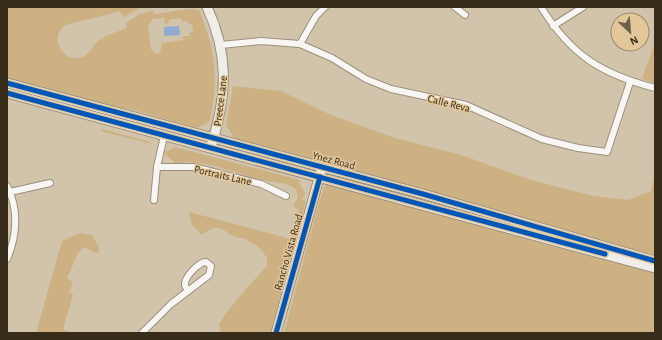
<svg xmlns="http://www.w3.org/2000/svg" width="662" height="340" font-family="'Alegreya Sans',sans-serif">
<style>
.green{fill:#cdb183;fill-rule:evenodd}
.water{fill:#90aad2}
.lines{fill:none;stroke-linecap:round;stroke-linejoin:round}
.street-casing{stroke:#9c907d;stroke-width:8}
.secondary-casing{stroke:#9c907d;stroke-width:11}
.street{stroke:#f8f6f2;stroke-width:6}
.secondary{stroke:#efeee9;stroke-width:9}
.cycleway-casing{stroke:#e3c79a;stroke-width:8}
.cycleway{stroke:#0057b8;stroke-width:5}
.labels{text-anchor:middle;stroke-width:3;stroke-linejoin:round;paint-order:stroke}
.street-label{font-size:11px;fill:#372c1a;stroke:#e3c79a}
</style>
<rect width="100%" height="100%" fill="#d2c3ab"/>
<g class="green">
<path d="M7,7h134l-17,10 -5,-6c-12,5 -50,11 -56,16 -13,12 0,34 16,31 9,-1 12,-10 18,-16 8,-7 20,-10 30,-14l-1,-5 12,-8 15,-5 1,4c14,-1 33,-7 45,-4 16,37 21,73 10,112l-12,6 -71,-20 -1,4 -118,-33zM164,18l1,6 4,-1v-3l12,-2 1,4 6,-1 1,3h3l1,8 -4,1 1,3h-7v4l-21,3 -2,10 -5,1 -4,-5 -3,-23 5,-7z"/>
<path d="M655,42v41l-13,-4z"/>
<path d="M233,86l48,5 50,24 64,23 66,17 67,24 65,17 35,4 23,-9 4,-18v82l-423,-117 1,-3 -7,-9z"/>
<path d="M102,129l48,13 1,2 -50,-13z"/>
<path d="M175,147l125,33 -1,3 6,10 -3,7 4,1 -36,132h-49l-2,-9c13,-21 31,-39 48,-58v-8l-7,-10 -16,-10c-19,1 -20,-21 -42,-3l-10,-10 -3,-13 102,27 8,-28 -6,-6c4,-4 7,-11 2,-16 -6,-6 -19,-7 -27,-8 -26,-5 -52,-18 -79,-19 -5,0 -10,2 -15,2v-2l-9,-8v-3h3z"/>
<path d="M329,184l326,87v62h-371l36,-134 5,-13z"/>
<path d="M80,233l12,2 7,13 -1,6 -14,-7 -6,6 -11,25 6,4 -4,10 4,2 -10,36 11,3h-38l26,-92z"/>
</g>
<path class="water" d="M179,26l1,9 -16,1v-9z"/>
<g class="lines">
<g class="street-casing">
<g id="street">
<path d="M455,7l10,8"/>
<path d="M541,7c30,48 60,67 114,81"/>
<path d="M553,26l30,-19"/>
<path d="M300,44l16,-28 9,-9"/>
<path d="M221,45l40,-4 39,3 32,14 34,21 25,10 75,16 76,34 36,9 29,4 23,-70"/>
<path d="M157,167h37l67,17 25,12"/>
<path d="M7,186c12,23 10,50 0,73"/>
<path d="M10,192l40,-9"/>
<path d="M154,200l3,-33 7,-31"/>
<path d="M206,262l5,4 -2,9 -21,16c0,-1 -3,-4 -3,-6 -1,-8 14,-23 21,-23z"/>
<path d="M142,333l29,-29 17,-13"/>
</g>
</g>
<g class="secondary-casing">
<g id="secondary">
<path d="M207,7c22,47 20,88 5,136"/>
<path d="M7,83l416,111 232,67"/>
<path d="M7,93l648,175"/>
<path d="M276,333l45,-162"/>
</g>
</g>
<use href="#street" class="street"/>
<use href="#secondary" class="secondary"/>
<g class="cycleway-casing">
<g id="cycleway">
<path d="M7,83l416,111 232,67"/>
<path d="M7,93l598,161"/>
<path d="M276,333l44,-156"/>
</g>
</g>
<use href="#cycleway" class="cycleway"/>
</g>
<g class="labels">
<g class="street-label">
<text transform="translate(220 101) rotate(-83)" y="4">Preece Lane</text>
<text transform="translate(449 103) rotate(14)" y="4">Calle Reva</text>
<text transform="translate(334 160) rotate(15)" y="4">Ynez Road</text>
<text transform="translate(223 175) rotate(13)" y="4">Portraits Lane</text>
<text transform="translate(288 252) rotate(-74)" y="4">Rancho Vista Road</text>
</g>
</g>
<rect width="662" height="340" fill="none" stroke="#372c1a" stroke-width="16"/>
<g transform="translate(630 32) rotate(154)"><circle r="19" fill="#e3c79a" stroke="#9e8967"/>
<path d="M0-3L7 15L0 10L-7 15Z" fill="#6d614d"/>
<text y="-6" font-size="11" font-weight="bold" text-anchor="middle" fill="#372c1a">N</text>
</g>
</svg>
